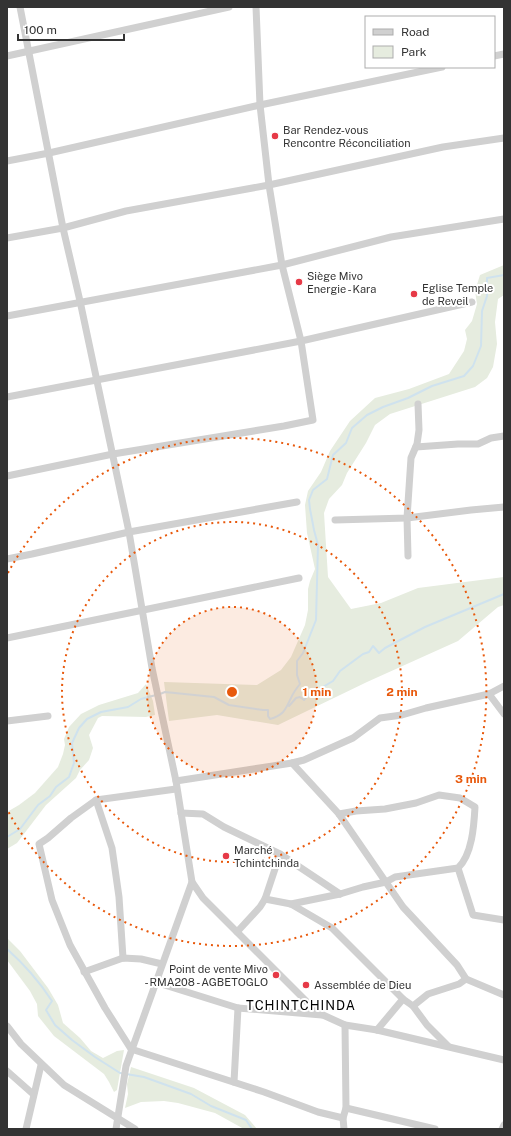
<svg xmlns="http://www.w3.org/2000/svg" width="511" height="1136" font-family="'Public Sans',sans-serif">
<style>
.green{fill:#e6ecdf}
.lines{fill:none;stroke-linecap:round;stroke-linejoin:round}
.stream{stroke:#cfe2ee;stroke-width:2}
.street{stroke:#d0d0d0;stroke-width:7}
.ring{fill:none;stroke:#e8590c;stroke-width:2;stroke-dasharray:2 4}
.poi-dot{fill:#e63946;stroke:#fff;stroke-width:1.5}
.labels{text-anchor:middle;stroke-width:4;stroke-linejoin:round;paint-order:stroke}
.poi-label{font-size:11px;fill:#333;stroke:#fff;text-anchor:start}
.quarter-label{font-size:13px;letter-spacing:1px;fill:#000;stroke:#fff}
.centre{fill:#e8590c;stroke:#fff;stroke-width:2}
.ring-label{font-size:12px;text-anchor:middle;font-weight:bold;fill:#e8590c;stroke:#fff;stroke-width:4;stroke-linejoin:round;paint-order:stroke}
</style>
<rect width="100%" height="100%" fill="#fff"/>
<g class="green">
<path d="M504,265v30l-6,4 -3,23 2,22 -4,23 -6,11 -12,9 -85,27 -15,11 -9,18 -19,30 -5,12 -13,14 -5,14 4,64 23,32 30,-6 37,-15 86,-11v28l-6,2 -40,34 -91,41 -89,43 -61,-10 -48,6 -5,-39 93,3 24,-15 10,-13 14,-32 3,-15v-21l2,-8 5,-12 -8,-36 -2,-28 3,-14 13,-19 9,-21 20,-30 25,-23 34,-9 40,-15 15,-23 3,-12 -2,-9 7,-9 5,-17 -2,-13 5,-16z"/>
<path d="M146,684l7,17 2,14 -9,2 -44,-1 -4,2 -9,17 4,13 -4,12 -9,10 -4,8 -30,27 -29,38 -10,6v-37l12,-7 16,-12 23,-26 5,-13 2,-9 -1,-6 5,-12 12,-13 18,-9 39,-12z"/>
<path d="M7,938l13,13 28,37 10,17 5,18 17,15 11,13 12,7 14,-7 7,-1 -7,40 -3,2 -5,-10 -5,-8 -50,-38 -16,-20 -1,-12 -7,-13 -23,-31z"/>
<path d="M131,1067l63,21 51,27 12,14h-13l-29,-16 -37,-10 -14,-2 -23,1 -16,6 3,-14 -1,-10z"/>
</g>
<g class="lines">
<g class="stream">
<path d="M160,694l5,-2 49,5 15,8 34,5h5v6l2,3c14,-4 15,-9 21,-21 2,-5 5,-9 9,-14l-3,-9v-14l6,-8 13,-33 2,-75 -4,-15 -4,-21 -1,-9 4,-10 14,-11 6,-24 13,-12 6,-15 15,-13 16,-8 25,-9 24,-12 32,-10 9,-10 8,-20 1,-35 5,-15v-18l17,-3"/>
<path d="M289,706l7,-8 4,-1 4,3 7,-8 5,-1 17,-10 7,-10 23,-17 6,-2 4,-6 6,7 6,-5 40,-21 79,-33"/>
<path d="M7,837l13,-8 18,-24 12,-9 6,-9 13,-10 5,-14 -2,-20 7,-15 8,-9 14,-7 27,-5 13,-8 15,-4"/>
<path d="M7,949c18,16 32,32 45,52l-6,9 9,15 17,15 23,17 25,16 24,4 47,17 20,12 35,14 6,9"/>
</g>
<g class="street">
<path d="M20,7l43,221 17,73 49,231 23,136 24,113 16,101 11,16 105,105 15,12 22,10 32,5 127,30"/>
<path d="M7,56l222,-49"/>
<path d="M494,56l10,-2"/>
<path d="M7,161l42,-8 211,-48 182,-38"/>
<path d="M7,238l56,-10 63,-17 143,-26 174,-38 61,-9"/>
<path d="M7,316l275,-51 109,-28 113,-18"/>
<path d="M7,397l294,-56 171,-39"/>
<path d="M416,447l42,-3h20l13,-6 13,-2"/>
<path d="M7,476l106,-22 171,-28 29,-6 -12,-79 -19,-76 -13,-80 -9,-80 -4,-98"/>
<path d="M335,520l72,-2 64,-8 33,-3"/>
<path d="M408,556l-1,-38 4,-60 6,-14 2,-14 -1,-26"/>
<path d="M7,559l25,-5 97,-22 168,-30"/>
<path d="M7,638l292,-60"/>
<path d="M489,694l15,20"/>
<path d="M7,721l41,-5"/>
<path d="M292,763l47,51 64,93 54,58 9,14 38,16"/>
<path d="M176,781l116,-18 12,-3 49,-22 27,-20 22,-3 24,-7 63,-14 15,-8"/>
<path d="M176,789l-80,11 -25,18 -23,20 -9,6 13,56 18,45 35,63 26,41 133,43 54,20 25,6"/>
<path d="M96,800l16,48 7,49 4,61"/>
<path d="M181,813l22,1 21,13 56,27 60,40"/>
<path d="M458,868l15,47 31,5"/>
<path d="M265,899l26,5 41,24 71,71 -26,31"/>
<path d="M291,904l49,-10 23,-7 23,-5 9,-5 63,-9c14,-13 16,-42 17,-61l-15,-9 -21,-3 -23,8 -31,6 -29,2 -17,3"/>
<path d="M237,932l23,-25 5,-8 15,-45"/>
<path d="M84,972l39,-14 18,1 21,5"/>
<path d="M155,982l83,26 84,7"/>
<path d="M403,999l10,7 15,-12 31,-10 7,-5"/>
<path d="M413,1006l14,19 21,21"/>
<path d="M7,1026l14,18 43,41 71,44"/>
<path d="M7,1071l26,23"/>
<path d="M234,1082l4,-74"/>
<path d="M346,1108l89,21"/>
<path d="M26,1129l15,-64"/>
<path d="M116,1129l10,-63 66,-184"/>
<path d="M344,1129l-1,-11 3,-10 -1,-83"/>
<path d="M502,1129l2,-4"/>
</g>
</g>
<circle cx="232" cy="692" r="85" fill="#e8590c" fill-opacity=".12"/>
<g class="ring">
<circle cx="232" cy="692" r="85"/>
<circle cx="232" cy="692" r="170"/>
<path d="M8 573A254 254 0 1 1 8 811"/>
</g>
<g class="poi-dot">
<circle cx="275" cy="136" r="4"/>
<circle cx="299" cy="282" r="4"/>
<circle cx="414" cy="294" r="4"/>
<circle cx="226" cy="856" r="4"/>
<circle cx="276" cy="975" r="4"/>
<circle cx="306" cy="985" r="4"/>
</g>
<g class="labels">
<g class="poi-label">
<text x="283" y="134">Bar Rendez-vous<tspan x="283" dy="13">Rencontre Réconciliation</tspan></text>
<text x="307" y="280">Siège Mivo<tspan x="307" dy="13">Energie - Kara</tspan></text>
<text x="422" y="292">Eglise Temple<tspan x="422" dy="13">de Reveil</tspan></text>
<text x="234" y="854">Marché<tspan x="234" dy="13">Tchintchinda</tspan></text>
<text x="268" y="973" text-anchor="end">Point de vente Mivo<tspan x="268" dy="13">- RMA208 - AGBETOGLO</tspan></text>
<text x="314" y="989">Assemblée de Dieu</text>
</g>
<g class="quarter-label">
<text x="301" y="1010">TCHINTCHINDA</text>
</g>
</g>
<circle cx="232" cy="692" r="6" class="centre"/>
<g class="ring-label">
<text x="317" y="696">1 min</text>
<text x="402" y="696">2 min</text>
<text x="471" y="783">3 min</text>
</g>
<rect width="511" height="1136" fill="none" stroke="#333333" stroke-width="16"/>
<rect x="365" y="16" width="130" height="52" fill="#ffffff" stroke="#adadad"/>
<rect x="373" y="29" width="20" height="6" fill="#d0d0d0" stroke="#adadad"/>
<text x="401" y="36" font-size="12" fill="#333333">Road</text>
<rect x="373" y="46" width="20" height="12" fill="#e6ecdf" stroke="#adadad"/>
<text x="401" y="56" font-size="12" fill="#333333">Park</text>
<path d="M18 34v6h106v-6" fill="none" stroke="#333333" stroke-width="2"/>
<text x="24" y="34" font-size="12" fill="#333333" stroke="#ffffff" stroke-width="3" paint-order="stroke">100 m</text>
</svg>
